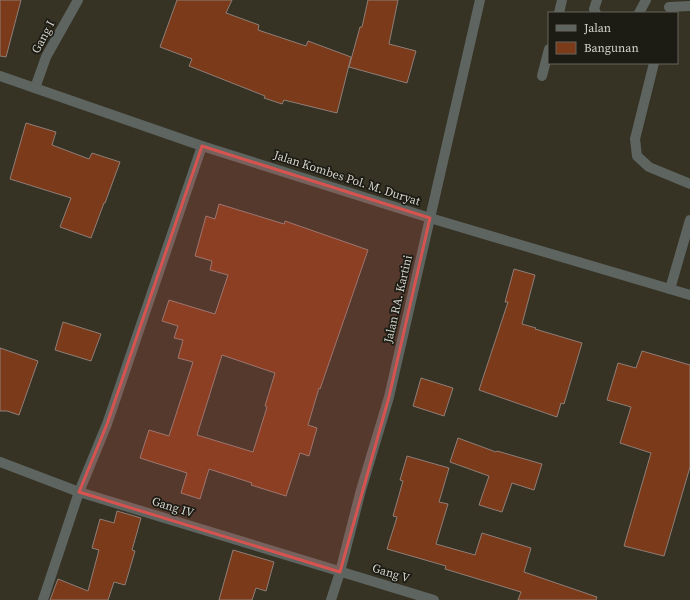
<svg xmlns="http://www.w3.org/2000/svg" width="690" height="600" font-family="'Source Serif 4',serif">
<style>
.building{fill:#7b3a19;stroke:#8f7e77;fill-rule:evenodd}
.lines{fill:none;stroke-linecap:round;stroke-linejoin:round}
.service{stroke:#5e6561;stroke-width:10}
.minor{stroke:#5e6561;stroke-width:10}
.marked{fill:#d65350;fill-opacity:0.2;stroke:#d65350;stroke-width:3;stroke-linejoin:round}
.labels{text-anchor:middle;stroke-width:3.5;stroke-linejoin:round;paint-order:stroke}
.street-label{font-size:12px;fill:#d4d3ca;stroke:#1c1b14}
</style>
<rect width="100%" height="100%" fill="#363325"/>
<g class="building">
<path d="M0,0h21l-15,57 -6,-1z"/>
<path d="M177,0h55l-6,13 33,12 -1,5 48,16 2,-5 43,16 -14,56 -53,-13 -2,4 -18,-6 1,-2 -76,-30 3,-7 -32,-12z"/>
<path d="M368,0h30l-9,44 27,7 -9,32 -58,-16 11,-40h2z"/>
<path d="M26,123l30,9 -4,13 37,14 3,-6 28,9 -15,41h-1l-13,35 -31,-11 11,-29 -61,-19z"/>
<path d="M219,204l65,20 1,-3 83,29 -48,139 -1,-1 -11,37 9,3 -8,28 -9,-3 -14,43 -35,-11 1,-2 -43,-14 -9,30 -19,-6 6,-20 -47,-15 9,-28 20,6 24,-74 -15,-4 5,-18 -9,-2 4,-12 -16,-5 7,-21 46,14 13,-39 -18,-5 2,-9 -17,-5 11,-40 9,3zM222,355l53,18 -10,33 2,1 -14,45 -56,-17z"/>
<path d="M514,269l21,6 -13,49 14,4 -1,1 47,14 -18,61 -3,-1 -4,14 -78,-27 29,-88h-3z"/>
<path d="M63,322l38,12 -10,27 -36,-11z"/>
<path d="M0,348l38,13 -19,54 -12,-4h-7z"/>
<path d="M642,351l48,14v102l-26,89 -40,-10 27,-93 -31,-10 11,-36 -24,-7 11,-37 18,5z"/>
<path d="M421,378l32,10 -9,28 -31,-10z"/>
<path d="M458,438l38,14 1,-1 45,13 -8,26 -22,-7 -10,29 -23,-7 10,-29 -39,-14z"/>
<path d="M407,456l42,12 -10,34 9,2 -12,40 39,11 7,-22 49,15 -7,24 73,25 -1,3h-78l3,-8 -76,-23 1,-3 -59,-17 10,-32 -4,-1 10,-35 -3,-1z"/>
<path d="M117,511l24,7 -9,32 3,1 -10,34 -11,-3 -6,18h-58l8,-21 30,12 11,-41 -7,-2 8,-29 14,4z"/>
<path d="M233,550l41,12 -8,29 -10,-3 -4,12h-33z"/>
</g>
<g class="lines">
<g class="service">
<path d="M669,7l21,-1"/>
<path d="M559,13l3,-13"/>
<path d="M596,13l-2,-4 3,-9"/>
<path d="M639,13l7,-13"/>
<path d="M654,63l-19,76 2,17 12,11 41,17"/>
<path d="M542,76l7,-27"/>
<path d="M670,289l20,-69"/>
</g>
<g class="minor">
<path d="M0,76l202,70 228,72 260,77"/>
<path d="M35,88l11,-31 32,-57"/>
<path d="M0,462l79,30 355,108"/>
<path d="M43,600l36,-108 28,-68 95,-278"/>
<path d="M331,600l9,-28 21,-82 28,-93 91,-397"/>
</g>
</g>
<path class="marked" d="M202,146l228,72 -41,179 -49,175 -261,-80 28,-68z"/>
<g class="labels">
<g class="street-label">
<text transform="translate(43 37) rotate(-62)" y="4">Gang I</text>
<text transform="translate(347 178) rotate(18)" y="4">Jalan Kombes Pol. M. Duryat</text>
<text transform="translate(398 299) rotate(-77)" y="4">Jalan RA. Kartini</text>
<text transform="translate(173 507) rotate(17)" y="4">Gang IV</text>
<text transform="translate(391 573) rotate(17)" y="4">Gang V</text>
</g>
</g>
<rect x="548" y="12" width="130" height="52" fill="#1c1b14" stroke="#66655d"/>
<rect x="556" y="25" width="20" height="6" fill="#5e6561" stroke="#66655d"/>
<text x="584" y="32" font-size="12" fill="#d4d3ca">Jalan</text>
<rect x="556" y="42" width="20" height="12" fill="#7b3a19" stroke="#66655d"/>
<text x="584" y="52" font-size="12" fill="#d4d3ca">Bangunan</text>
</svg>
